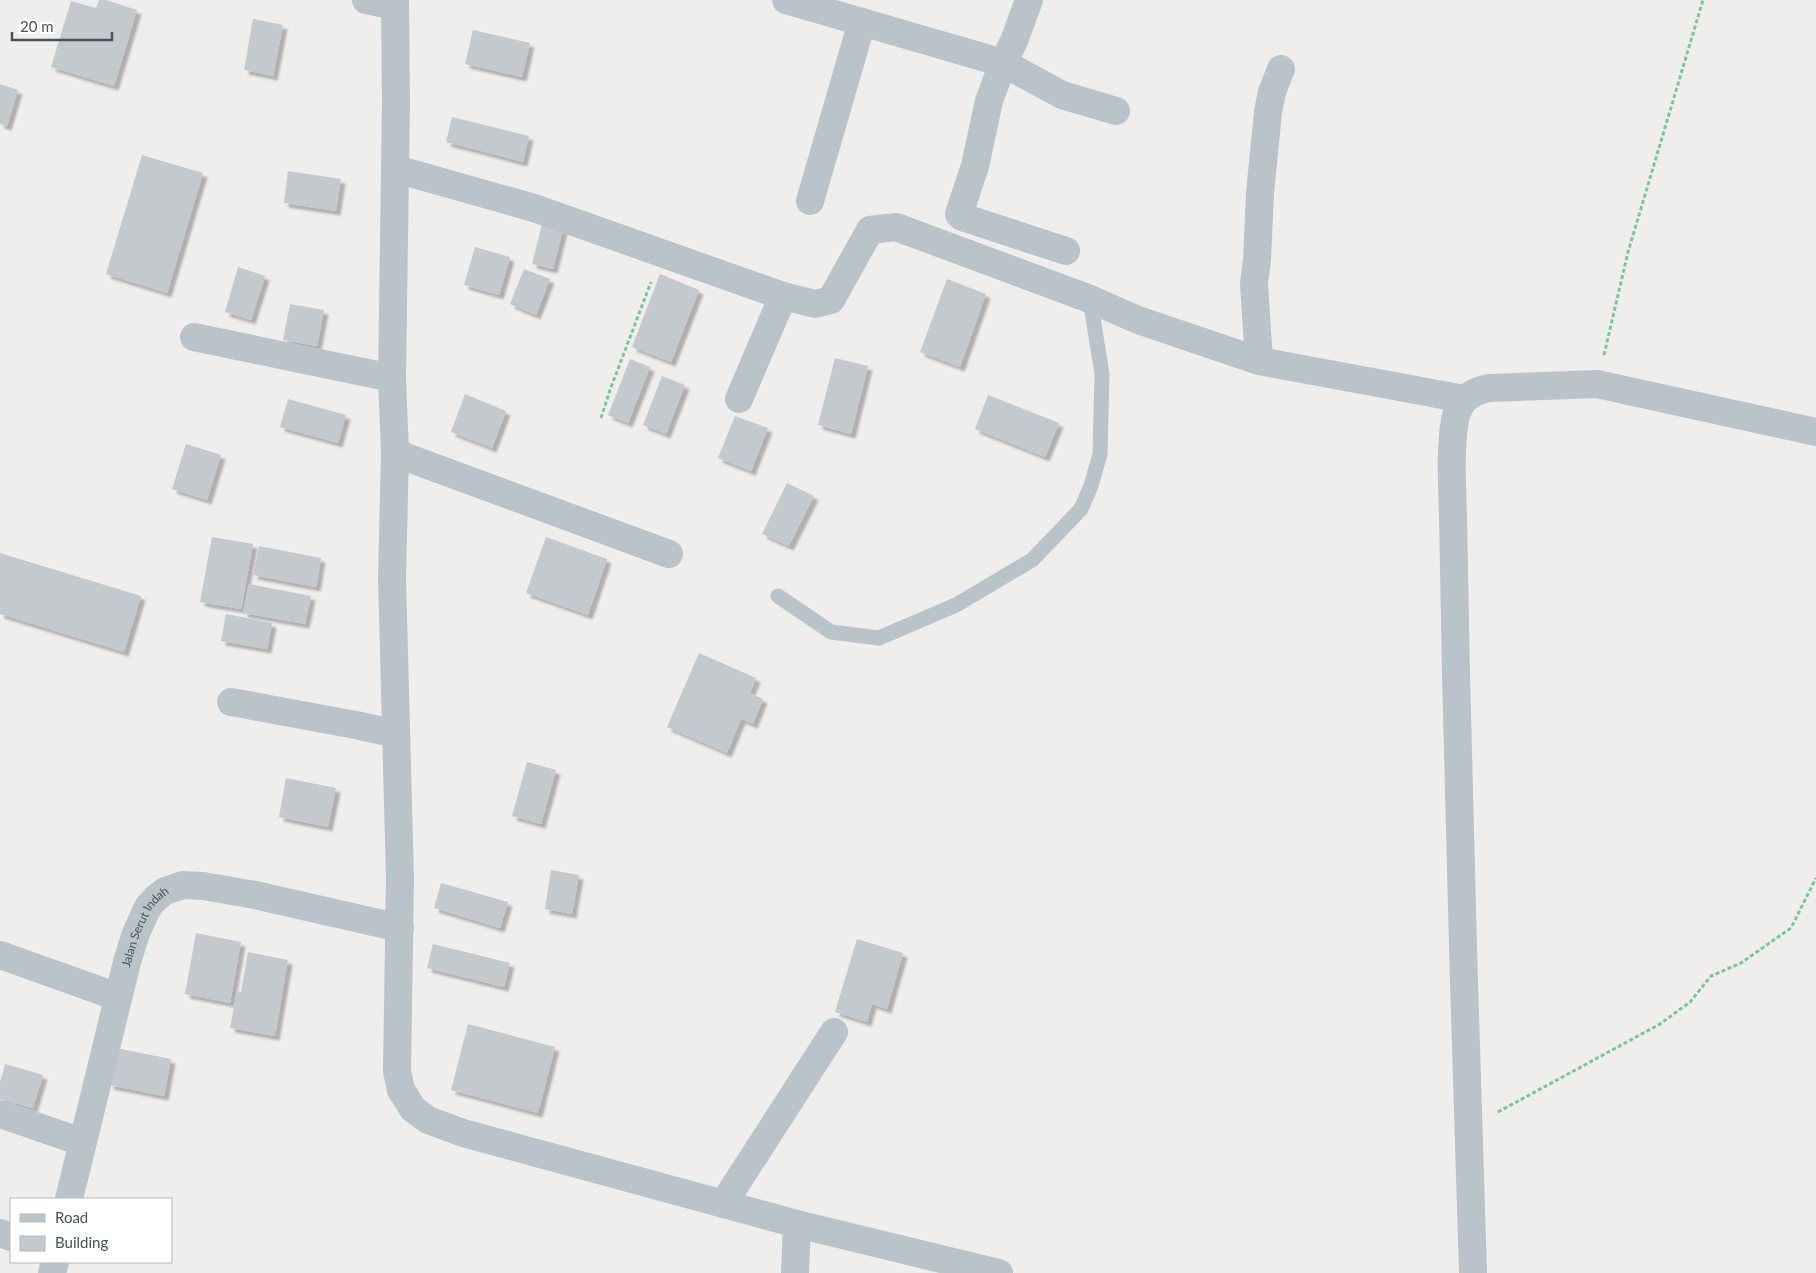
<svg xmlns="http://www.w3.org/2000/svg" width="1816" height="1273" font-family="Lato,sans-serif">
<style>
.building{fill:#c4c9cd;filter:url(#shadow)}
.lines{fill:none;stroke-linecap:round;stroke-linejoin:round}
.path{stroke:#76c996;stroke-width:3;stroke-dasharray:4 2.5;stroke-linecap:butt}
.service{stroke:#b9c3ca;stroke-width:15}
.minor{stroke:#b9c3ca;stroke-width:28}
.tertiary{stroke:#b9c3ca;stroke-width:28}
.labels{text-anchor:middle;stroke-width:4;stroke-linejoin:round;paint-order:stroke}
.street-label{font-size:12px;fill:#46535a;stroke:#fff}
</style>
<defs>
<filter id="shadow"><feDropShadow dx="4.5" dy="4.5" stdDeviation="1" flood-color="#0004"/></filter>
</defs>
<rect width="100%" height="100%" fill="#f0eded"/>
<g class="building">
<path d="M99,0h7l31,10 -23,76 -63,-19 20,-66 25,7z"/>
<path d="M253,19l30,6 -10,51 -29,-6z"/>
<path d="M473,30l57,13 -8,34 -57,-13z"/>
<path d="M0,84l18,6 -11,36 -7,-2z"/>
<path d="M452,117l77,19 -6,26 -77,-20z"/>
<path d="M142,155l61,18 -36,120 -61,-19z"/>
<path d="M288,171l53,8 -5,32 -52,-8z"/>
<path d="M542,224l21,5 -10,40 -21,-5z"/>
<path d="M475,247l35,10 -11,38 -35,-10z"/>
<path d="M238,267l27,9 -14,44 -26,-8z"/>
<path d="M524,269l26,10 -14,36 -26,-11z"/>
<path d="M660,274l39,16 -28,72 -39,-15z"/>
<path d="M947,279l39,15 -26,73 -40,-15z"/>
<path d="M290,304l34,6 -7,36 -34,-6z"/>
<path d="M835,358l33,8 -17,68 -33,-9z"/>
<path d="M630,359l20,8 -22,56 -20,-8z"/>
<path d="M662,376l23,9 -19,49 -23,-9z"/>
<path d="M465,394l41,17 -14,37 -41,-16z"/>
<path d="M988,395l71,28 -14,34 -70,-28z"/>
<path d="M288,399l58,16 -8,28 -58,-16z"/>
<path d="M735,416l33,12 -17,43 -33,-13z"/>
<path d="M186,444l35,11 -14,45 -35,-11z"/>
<path d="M787,483l27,13 -25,50 -27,-12z"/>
<path d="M212,537l41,7 -12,65 -41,-7z"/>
<path d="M546,537l61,22 -19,56 -62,-22z"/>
<path d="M259,546l62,12 -5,29 -63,-12z"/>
<path d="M0,553l141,43 -17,56 -124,-38z"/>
<path d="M249,584l62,12 -6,28 -62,-11z"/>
<path d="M226,614l46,9 -5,26 -46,-8z"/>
<path d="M699,653l57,25 -6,15 13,6 -10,25 -12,-5 -14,34 -60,-26z"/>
<path d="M527,762l29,8 -15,54 -29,-8z"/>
<path d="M286,778l50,10 -8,39 -49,-10z"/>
<path d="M551,870l28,5 -7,39 -27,-5z"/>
<path d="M441,883l67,19 -8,26 -66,-20z"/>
<path d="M196,933l45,9 -11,61 -45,-9z"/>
<path d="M857,939l46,14 -16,56 -15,-5 -5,18 -32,-10z"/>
<path d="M433,944l77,19 -6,24 -77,-19z"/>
<path d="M248,952l40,8 -13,76 -45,-8 7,-37 4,1z"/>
<path d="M468,1024l87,23 -17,66 -87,-23z"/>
<path d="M116,1048l55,11 -7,37 -55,-11z"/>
<path d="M5,1064l38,11 -10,33 -33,-9v-17z"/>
</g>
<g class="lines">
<g class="path">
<path d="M1604,355l24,-103 75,-252"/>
<path d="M601,418l9,-28 41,-108"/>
<path d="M1498,1112l162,-88 30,-22 21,-26 30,-13 50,-35 25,-50"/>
</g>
<path class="service" d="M778,596l53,36 48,6 77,-33 76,-45 49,-51 10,-23 9,-32 2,-80 -12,-75"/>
<g class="minor">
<path d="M786,0l217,63 59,32 54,16"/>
<path d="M1029,0l-15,41 -11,22 -14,38 -14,65 -16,48 3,3 104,34"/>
<path d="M396,169l138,39 249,88 32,8 16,-4 39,-70 26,-3 194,72 48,21 121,41 205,38"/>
<path d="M810,201l52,-179"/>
<path d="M194,337l198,41"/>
<path d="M1259,361l-5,-78 3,-23 3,-67 8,-81 4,-20 9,-23"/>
<path d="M739,399l44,-103"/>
<path d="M395,453l274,101"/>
<path d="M231,702l125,23 40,9"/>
<path d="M0,955l118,42"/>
<path d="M0,1114l82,28"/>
<path id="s1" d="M69,1199l58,-237 9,-29 12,-26 8,-9 9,-7 18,-6 20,1 52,9 145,33"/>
<path d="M723,1204l111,-172"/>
<path d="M0,1233l11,4"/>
<path d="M52,1273l3,-11"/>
<path d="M1473,1273c-6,-200 -13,-399 -17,-599 -1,-53 -2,-106 -3,-159 -1,-29 -3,-68 2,-95 4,-20 15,-28 34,-32l108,-4 219,48"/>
</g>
<g class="tertiary">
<path d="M366,0l29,6"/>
<path d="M395,0l1,102 -4,276 3,75 -3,125 8,301 -3,192 4,19 12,19 15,11 35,13 334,91 202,49"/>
<path d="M795,1273l2,-49"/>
</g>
</g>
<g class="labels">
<g class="street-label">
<text dy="4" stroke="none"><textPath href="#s1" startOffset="284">Jalan Serut Indah</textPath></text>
</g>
</g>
<rect x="10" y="1198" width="162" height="65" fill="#ffffff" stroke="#b5babd"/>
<rect x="20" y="1214" width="25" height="8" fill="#b9c3ca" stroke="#b5babd"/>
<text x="55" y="1223" font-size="15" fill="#46535a">Road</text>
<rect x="20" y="1236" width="25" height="15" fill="#c4c9cd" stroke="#b5babd"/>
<text x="55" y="1248" font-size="15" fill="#46535a">Building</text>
<path d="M12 32v8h100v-8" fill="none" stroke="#46535a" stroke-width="2.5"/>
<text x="20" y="32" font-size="15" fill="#46535a" stroke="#ffffff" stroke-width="4" paint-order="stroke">20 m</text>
</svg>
